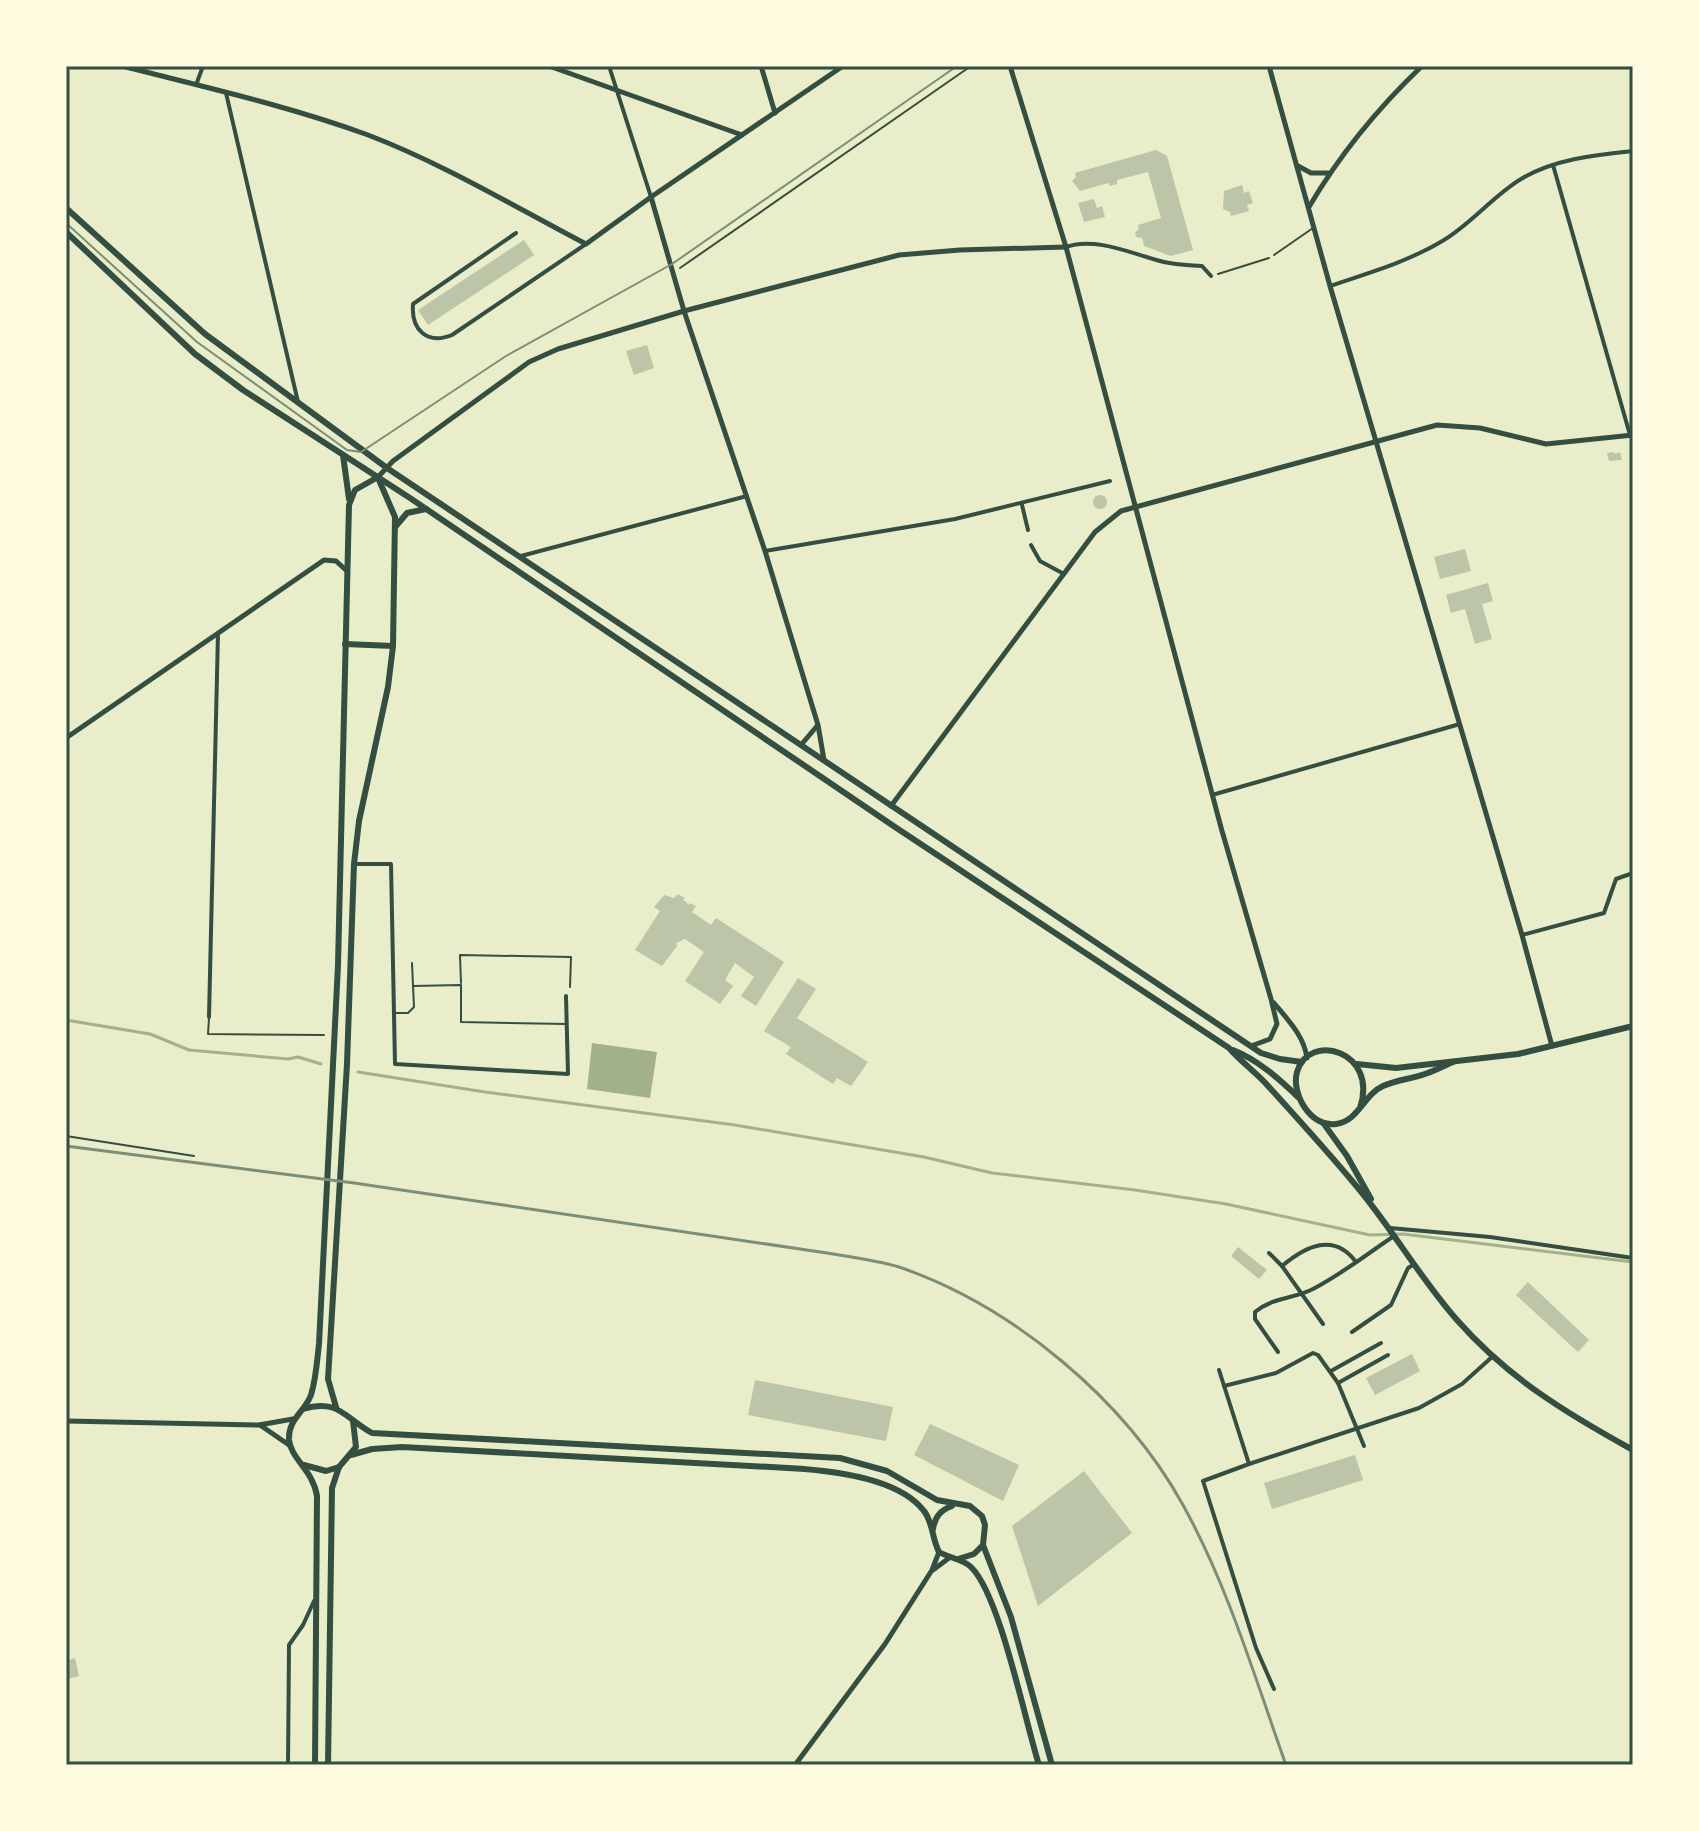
<svg xmlns="http://www.w3.org/2000/svg" width="1699" height="1831" font-family="'Crimson Pro',serif">
<style>
.water{fill:#a3b18a}
.lines{fill:none;stroke-linecap:round;stroke-linejoin:round}
.stream{stroke:#a3b18a;stroke-width:3}
.building{fill:#bcc5a7}
.path{stroke:#344e41;stroke-width:2}
.service{stroke:#344e41;stroke-width:2}
.minor{stroke:#344e41;stroke-width:4}
.tertiary{stroke:#344e41;stroke-width:5}
.secondary{stroke:#344e41;stroke-width:5}
.primary{stroke:#344e41;stroke-width:6}
.tram{stroke:#7c8e77;stroke-width:2}
.rail{stroke:#7c8e77;stroke-width:3}
.neatline{fill:none;stroke:#344e41;stroke-width:3}
</style>
<rect width="100%" height="100%" fill="#e9edc9"/>
<path class="water" d="M592,1043l65,9 -7,46 -63,-9z"/>
<g class="lines">
<g class="stream">
<path d="M66,1020l84,14 39,16 99,9 10,-2 23,7"/>
<path d="M358,1072l127,20 250,33 189,32 68,16 143,17 91,14 144,31 33,-1 230,28"/>
</g>
</g>
<g class="building">
<path d="M1156,150l11,6 26,94 -22,6 -27,-10 -2,-8 -6,-1 -1,-4 4,-4 -1,-4 23,-7 -13,-46 -31,8v4l-7,2 -2,-3 -28,8 -8,-10 4,-4 -1,-4z"/>
<path d="M1242,185l2,8 5,-2 4,12 -6,2 2,6 -18,5 -1,-4 -7,-3 1,-18z"/>
<path d="M1094,199l3,9 5,-2 3,11 -21,5 -6,-19z"/>
<path d="M524,240l10,15 -106,70 -10,-15z"/>
<path d="M647,345l7,23 -20,7 -8,-24z"/>
<path d="M1614,452l1,2 5,-2 2,8 -13,1 -2,-8z"/>
<circle cx="1100" cy="502" r="7"/>
<path d="M1465,549l6,22 -31,8 -6,-22z"/>
<path d="M1488,583l5,18 -11,3 10,35 -17,5 -10,-35 -14,4 -5,-18z"/>
<path d="M678,894l7,4 -2,1 6,6 1,-2 6,3 -4,6 19,13 5,-7 68,44 -28,44 -15,-10 13,-19 -19,-14 -10,17 8,6 -13,18 -35,-23 19,-29 -19,-13 -9,4 1,3 -15,20 -27,-16 25,-39 -6,-4 10,-12 10,3z"/>
<path d="M798,978l18,11 -19,29 71,44 -17,24 -14,-8 -4,6 -47,-30 5,-7 -27,-16z"/>
<path d="M1238,1247l29,23 -8,9 -28,-23z"/>
<path d="M1528,1282l61,58 -11,12 -62,-57z"/>
<path d="M1412,1354l8,17 -45,24 -9,-17z"/>
<path d="M755,1380l138,27 -7,34 -138,-26z"/>
<path d="M930,1424l89,41 -16,36 -89,-46z"/>
<path d="M1355,1455l8,25 -91,29 -8,-26z"/>
<path d="M1084,1471l48,62 -94,73 -26,-80z"/>
<path d="M75,1658l4,18 -13,3v-18z"/>
</g>
<g class="lines">
<g class="path">
<path d="M680,268l291,-202"/>
<path d="M1218,274l51,-16"/>
</g>
<g class="service">
<path d="M1274,255l39,-27"/>
<path d="M461,983l-1,-28 111,2 -1,30"/>
<path d="M413,986l48,-1v37l105,2"/>
<path d="M396,1013h12l6,-6 -2,-44"/>
<path d="M209,1018l-1,16 116,1"/>
<path d="M66,1136l128,20"/>
</g>
<g class="minor">
<path d="M609,66l42,131"/>
<path d="M196,85l7,-19"/>
<path d="M226,93l72,309"/>
<path d="M1553,165l77,270"/>
<path d="M516,233l-103,71c-2,26 14,41 39,31l134,-91"/>
<path d="M1066,247c30,-11 69,8 98,15 13,3 25,3 38,4l9,10"/>
<path d="M1330,286c38,-13 80,-25 114,-46 28,-17 49,-44 77,-61 33,-20 74,-24 112,-28"/>
<path d="M1022,505l6,25"/>
<path d="M1031,545l9,16 24,13"/>
<path d="M765,551l190,-32 155,-38"/>
<path d="M521,556l226,-60"/>
<path d="M1212,795l248,-71"/>
<path d="M354,864h37l4,200 173,10 -2,-78"/>
<path d="M1522,935l82,-22 12,-34 17,-6"/>
<path d="M209,1017l9,-384"/>
<path d="M1390,1228l100,9 143,21"/>
<path d="M1269,1253l13,13c24,-20 52,-34 74,-4"/>
<path d="M1282,1266l41,58"/>
<path d="M1352,1332l39,-27 17,-37 5,-3"/>
<path d="M1278,1352l-23,-33v-7c18,-15 39,-13 58,-23 29,-15 54,-35 81,-53"/>
<path d="M1219,1370l30,94"/>
<path d="M1331,1371l50,-28"/>
<path d="M1338,1383l50,-28"/>
<path d="M1224,1386l52,-13 37,-20 5,2 20,28 26,63"/>
<path d="M1274,1689l-18,-41 -53,-167 46,-17 170,-56 43,-24 30,-27"/>
<path d="M288,1765l1,-120 14,-20 11,-24"/>
</g>
<g class="tertiary">
<path d="M122,66c82,21 167,40 246,69 76,29 147,72 218,109l65,-47"/>
<path d="M549,66l193,69"/>
<path d="M761,66l14,47"/>
<path d="M1298,166l13,7h17"/>
<path d="M1309,207c31,-53 69,-99 113,-141"/>
<path d="M66,738l258,-178 12,1 11,10"/>
<path d="M801,745l16,-19"/>
<path d="M824,760l-6,-35 -53,-174 -81,-240 215,-56 61,-5 106,-3"/>
<path d="M891,806l204,-274 26,-21 316,-86 43,3 66,16 87,-9"/>
<path d="M933,1570l16,-12"/>
<path d="M795,1765l90,-121 47,-74 7,-18"/>
</g>
<g class="secondary">
<path d="M1010,66l56,181 156,584 49,168 6,25 -7,15 -19,7"/>
<path d="M1269,66l61,220 192,649 30,111"/>
<path d="M378,477l15,-16 136,-99 29,-13 126,-38 -33,-114 192,-131"/>
<path d="M1274,1003c14,17 30,33 33,55"/>
<path d="M66,1421l193,4 34,-6"/>
<path d="M260,1425l29,20"/>
</g>
<g class="primary">
<path d="M66,208l139,126 182,134 874,585 19,6 22,3"/>
<path d="M66,232l129,122 48,36 167,108 485,329 334,221c12,14 28,25 40,39 30,33 60,66 89,101 35,42 62,90 99,132 51,58 109,93 176,130"/>
<path d="M343,455l6,44"/>
<path d="M396,526l11,-13 19,-4"/>
<path d="M345,644l48,2"/>
<path d="M1233,1050c25,10 45,28 65,47"/>
<path d="M1357,1064l39,4 122,-14 115,-28"/>
<path d="M1360,1108c19,-57 -51,-77 -63,-36 -6,22 14,56 39,52 23,-3 27,-29 47,-38 13,-6 28,-7 42,-12 9,-3 19,-8 28,-12"/>
<path d="M1324,1124l23,32 24,43"/>
<path d="M336,1407l-8,-28 19,-315 7,-200 5,-43 29,-134 5,-41 2,-129 -16,-37"/>
<path d="M303,1409c35,-11 42,9 69,24l468,25 47,13 50,29 33,6 12,10 3,9 -2,20 28,72 41,148"/>
<path d="M351,1455l21,-6 30,-2 386,21c39,2 110,9 136,43 9,11 8,28 15,41 10,6 24,7 32,15 29,28 54,154 68,198"/>
<path d="M304,1465l22,6 13,-4"/>
<path d="M933,1529c2,-13 8,-19 19,-23"/>
<path d="M958,1559l16,-5 9,-9"/>
<path d="M315,1765l2,-269c-4,-26 -26,-37 -28,-56 -1,-21 15,-27 22,-45 5,-16 6,-34 8,-51l19,-379 11,-460 6,-15 23,-13"/>
<path d="M328,1765l4,-277 7,-21 17,-20 -3,-26"/>
</g>
<path class="tram" d="M66,223l131,119 150,108 14,2 145,-96 166,-92 285,-198"/>
<path class="rail" d="M66,1146l288,37 473,70c24,4 49,7 72,14 114,39 226,133 284,238 45,81 72,173 103,260"/>
</g>
<rect width="1699" height="1831" fill="none" stroke="#fefae0" stroke-width="136"/>
<rect x="68" y="68" width="1563" height="1695" class="neatline"/>
</svg>
